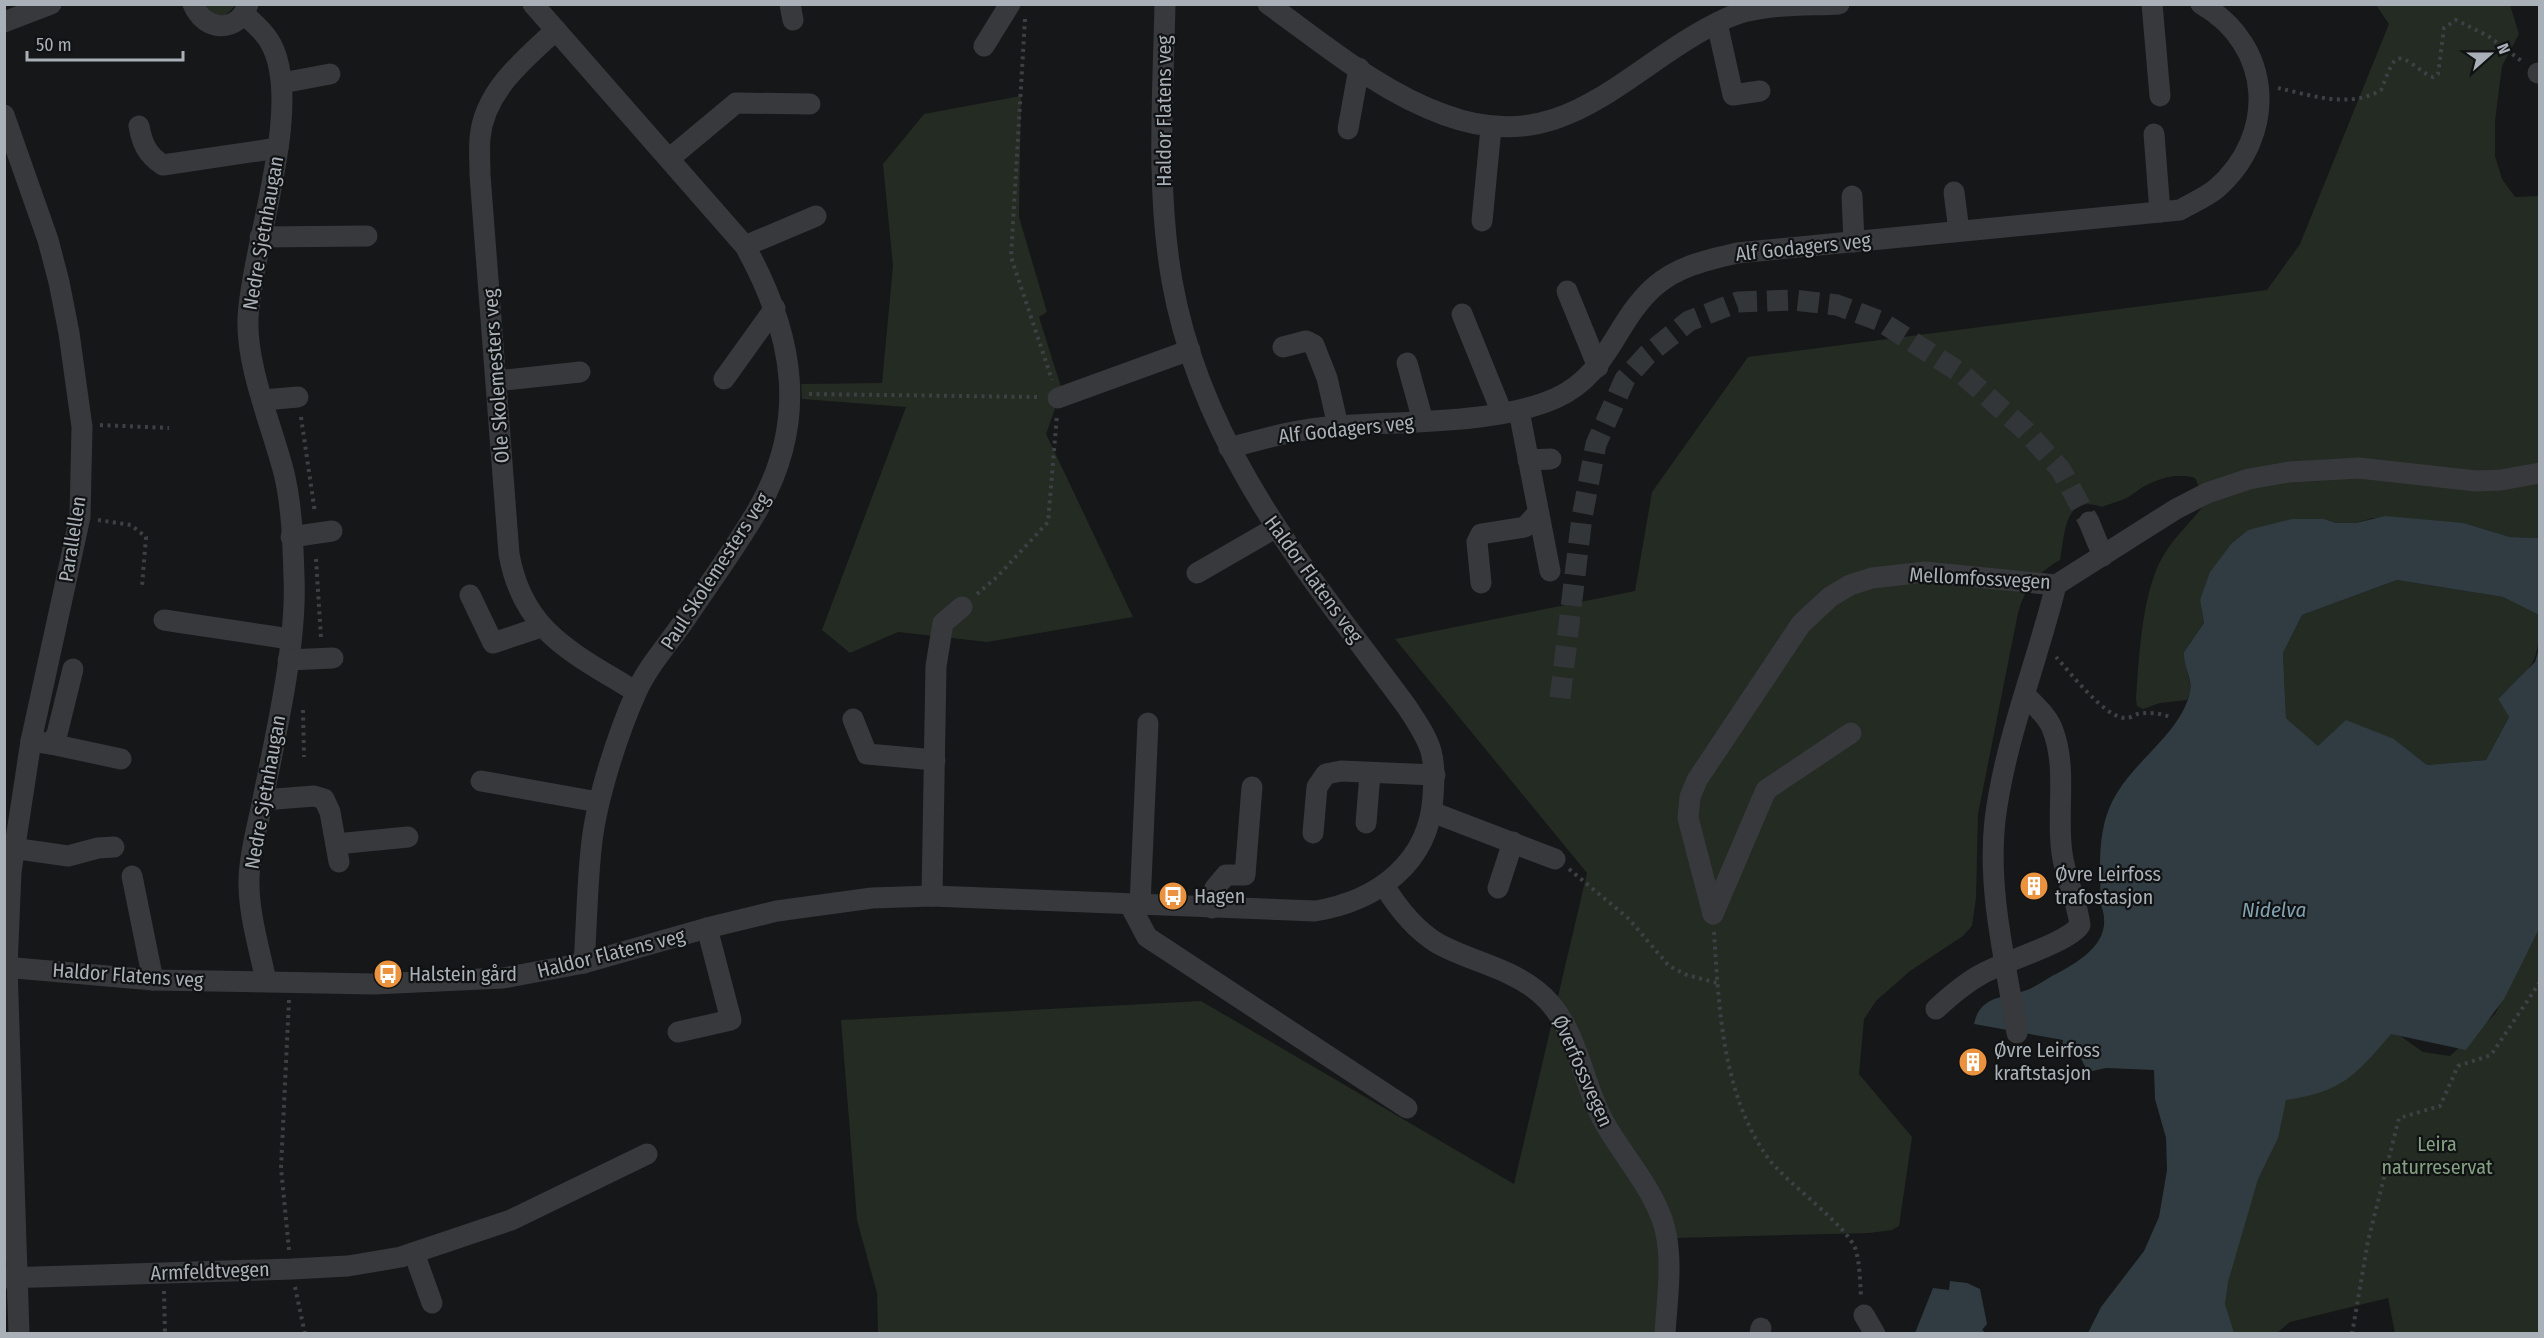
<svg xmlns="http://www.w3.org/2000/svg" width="2544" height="1338" font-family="'Fira Sans Condensed',sans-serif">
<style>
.green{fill:#232b23}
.water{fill:#303c41}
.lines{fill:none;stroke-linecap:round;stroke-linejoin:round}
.minor-tunnel{stroke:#333638;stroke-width:21;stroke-dasharray:21 10;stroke-linecap:butt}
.path{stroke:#3e4044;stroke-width:4;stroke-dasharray:3 4.5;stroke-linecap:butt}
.minor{stroke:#38393d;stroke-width:21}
.labels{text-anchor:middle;stroke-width:4.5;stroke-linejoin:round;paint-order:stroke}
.street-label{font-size:20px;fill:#a9b0b8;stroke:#111213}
.poi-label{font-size:20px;fill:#a9b0b8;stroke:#111213;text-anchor:start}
.park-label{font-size:20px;fill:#84a281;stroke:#111213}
.water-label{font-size:21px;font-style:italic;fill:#82a3b1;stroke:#111213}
</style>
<rect width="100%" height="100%" fill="#161718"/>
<g class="green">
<path d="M202,5h34l-11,11 -12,-1z"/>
<path d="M2376,5h134l9,29 -17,32 -7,55v35l7,23 13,18 24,-1v342l-29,-1 -46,-14 -91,-5 -17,5h-20l-12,-4 -76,11 -16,13 -32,57 4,23 -20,29 7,38 -4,10 -27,3 -17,6 -6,-3 -1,-7c3,-42 6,-111 29,-146 11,-19 29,-33 41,-51l-11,-24c-22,-6 -45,3 -62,16 -7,6 -22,9 -31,13 -38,-14 -37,27 -42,53 -23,13 -35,27 -42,53l-40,201 -2,84 -4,28 -9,10 -53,35 -34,30 -12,18 -5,55 53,63 -13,89 -7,4 -23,3 -195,5 -18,95h-778l-1,-40 -20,-73 -16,-200 360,-19 313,183 73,-311 -192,-234 240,-48 17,-99 96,-135 519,-67 33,-46 89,-220z"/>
<path d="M1021,96l-2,121 28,95 -8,5 23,73 -16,44 87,183 -146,25 -89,-10 -48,21 -28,-23 84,-223 -104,-8 -1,-15 81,-1 11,-117 -10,-102 41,-50z"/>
<path d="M2397,580l106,17 36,18c0,52 -5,49 -41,84l11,18 -23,43 -59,5 -33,-26 -75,8 -33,-29 -3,-65 19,-38z"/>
<path d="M2539,929v404h-144l-7,-35 -98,24 -13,11h-52l-4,-52 16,-31 -5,-39 41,-111 119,-70 31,22 27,4 45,-42z"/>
</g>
<g class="water">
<path d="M2385,516l79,7 46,14 29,1v77l-36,-18 -106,-17 -95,35 -19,38 3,65 32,28 28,-26 48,19 33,26 59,-5 23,-43 -11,-18 37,-37 4,-13v280l-35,70 -38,51 -75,-16c-35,41 -49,58 -105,66l-8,38 -20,41 -30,103 -3,22 9,29h-146l13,-26 43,-56 15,-34 8,-47 -1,-32 -11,-39 -1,-29 -48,-2 -18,4 -10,-19 -16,-5 1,-8 -89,-16c6,-28 28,-26 50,-33 10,-3 19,-10 28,-15 28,-15 63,-34 49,-71 -1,-37 -5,-79 16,-112 20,-34 64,-61 73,-101 3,-12 -7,-27 -6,-40l20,-29 -4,-23 10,-28 22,-29 16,-13 44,-11h32l12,4h20z"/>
<path d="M1950,1281l17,2 13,6 7,35 -5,6 4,3h-71l18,-45 16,2z"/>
</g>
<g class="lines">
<path class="minor-tunnel" d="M1560,698l22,-181 14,-73 29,-65 22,-24 42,-34 49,-19 56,-2 43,5 43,16 81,52 65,58 35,39 28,52"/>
<g class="path">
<path d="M1025,19l-14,238 41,123"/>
<path d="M2278,88c32,7 72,21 103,2 4,-9 7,-19 12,-27 8,-15 29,12 40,14l5,-3 6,-46 12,-8 32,16 35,26"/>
<path d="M809,394l230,3"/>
<path d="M301,417l14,96"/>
<path d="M100,425l69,3"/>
<path d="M98,520l33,5 15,12 -4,49"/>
<path d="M316,559l5,79"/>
<path d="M977,594l20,-17 51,-55 9,-107"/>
<path d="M2056,657c14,15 48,60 69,61 4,1 9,-3 13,-4 12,-2 22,-1 32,3"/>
<path d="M303,710l1,47"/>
<path d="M1569,869l60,50 40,47 18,9 30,8"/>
<path d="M1714,932c5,76 8,162 54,226 18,25 82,69 88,93 4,14 4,31 5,45"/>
<path d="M289,1000l-8,168 8,82"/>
<path d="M295,1287l10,47"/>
<path d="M164,1291l1,43"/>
<path d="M2352,1334l16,-93 31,-123 41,-12 18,-40 33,-11 49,-73"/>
</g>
<g class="minor">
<path d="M193,4c11,28 45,30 55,0"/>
<path d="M533,4l212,242c50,90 65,178 9,270 -21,35 -45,68 -68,102 -16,24 -39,49 -50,75 -18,40 -39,105 -44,148 -5,40 -5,81 -8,122"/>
<path d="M790,4l3,16"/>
<path d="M1268,4c56,40 112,88 177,111 123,46 183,-52 282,-97 33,-15 77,-12 112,-14"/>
<path d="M2152,4l8,92"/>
<path d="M244,14c11,10 23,20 29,34 29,64 -21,197 -25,270 -2,49 24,108 36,155 8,33 9,71 10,104 3,67 -18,156 -31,222 -5,26 -13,52 -14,79 -1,34 10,69 17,103"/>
<path d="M4,22l47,-18"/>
<path d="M1717,23l16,72 27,-4"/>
<path d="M556,30c-32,30 -72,61 -76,108 -1,12 0,25 0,37l29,379c14,79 65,99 127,138"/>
<path d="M984,46l26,-42"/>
<path d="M2538,73h2"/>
<path d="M282,83l48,-9"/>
<path d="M4,115l44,125 11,42 10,51 13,94 -2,90 -49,224 -20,131 -4,95 12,367"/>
<path d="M139,126c3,17 8,29 24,39l115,-17"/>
<path d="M1348,129l11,-61"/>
<path d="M2154,134l6,78"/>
<path d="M670,158l66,-55 74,1"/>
<path d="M1954,192l5,39"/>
<path d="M1852,196l2,46"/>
<path d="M1482,221l9,-93"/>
<path d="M260,237l107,-1"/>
<path d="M745,246l71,-30"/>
<path d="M1567,291l31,76"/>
<path d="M1462,314l40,99"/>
<path d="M1283,347l23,-6 8,4 13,33 11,48"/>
<path d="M1407,363l16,58"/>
<path d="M724,379l51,-71"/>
<path d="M496,381l84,-9"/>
<path d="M1058,398l132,-48"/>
<path d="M263,400l35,-3"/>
<path d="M1519,411l31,160"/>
<path d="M1229,448c37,-10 72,-20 111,-22 65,-5 158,-2 216,-28 53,-24 58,-75 98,-111 24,-21 53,-27 83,-34l443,-43c12,-7 26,-13 36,-21 62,-54 57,-144 -15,-185"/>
<path d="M1528,460l23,-1"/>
<path d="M2089,522l14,34"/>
<path d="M291,537l41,-6"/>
<path d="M1197,573l78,-45"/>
<path d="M1481,583l-4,-41 4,-8 44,-7 12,-13"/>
<path d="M470,595l23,48 48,-16"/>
<path d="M164,620l126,19"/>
<path d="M288,660l45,-2"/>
<path d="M853,719l14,35 68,6"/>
<path d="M31,741l20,3 6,-10 16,-65"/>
<path d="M51,744l70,15"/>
<path d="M481,781l117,21"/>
<path d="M263,800l51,-4 10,3 6,13 9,50"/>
<path d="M1432,812l123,47"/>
<path d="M1366,823l4,-49"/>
<path d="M1313,833l4,-46 9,-13 15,-3 94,4"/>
<path d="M336,844l72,-7"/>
<path d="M12,848l56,8 30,-8 16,-1"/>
<path d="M132,876l21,104"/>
<path d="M1385,887c13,21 31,43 52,56 32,18 70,24 99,47 42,32 44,89 68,132 19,34 51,68 61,107 8,34 2,70 0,105"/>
<path d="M1498,888l15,-46"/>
<path d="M932,896l4,-230 7,-43 19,-16"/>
<path d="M1130,905l17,32 260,171"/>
<path d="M1140,905l8,-182"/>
<path d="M1212,908l3,-20 11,-13h19l7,-88"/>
<path d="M1713,914l-25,-96 2,-21 7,-17 104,-156 29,-27 20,-12 22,-7 53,-6 131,13 120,-76 31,-16 42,-14 40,-7 70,-4 117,13 25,-1 39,-7"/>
<path d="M1713,914l53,-124 85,-57"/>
<path d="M4,967l149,13 221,4 129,-6 81,-15 123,-35 70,-17 95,-13 60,-2 383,15c62,-10 114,-48 118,-114 1,-15 2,-31 -2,-46 -5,-16 -15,-30 -24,-44 -98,-133 -205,-257 -235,-426 -16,-91 -9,-185 -7,-277"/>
<path d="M1936,1009c14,-13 28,-25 44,-34 21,-13 89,-32 100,-50 -3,-25 -15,-47 -18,-72 -6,-40 6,-86 -10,-125 -5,-12 -17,-23 -26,-32"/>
<path d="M678,1032l53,-12 -24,-92"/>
<path d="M2017,1033c-11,-70 -30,-142 -22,-213 10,-81 42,-157 61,-235"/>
<path d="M414,1253l18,50"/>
<path d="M5,1278l287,-9 56,-3 53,-9 110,-37 136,-66"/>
<path d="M1864,1315l11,19"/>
<path d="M1760,1334l1,-6"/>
</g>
</g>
<defs>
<g id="building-disc" transform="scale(1.5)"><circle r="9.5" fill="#ea923d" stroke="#111213"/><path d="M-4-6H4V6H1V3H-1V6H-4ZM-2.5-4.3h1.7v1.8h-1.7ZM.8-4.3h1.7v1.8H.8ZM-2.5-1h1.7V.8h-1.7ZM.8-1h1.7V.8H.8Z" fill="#fff"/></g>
<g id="bus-disc" transform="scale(1.5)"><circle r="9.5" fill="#ea923d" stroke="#111213"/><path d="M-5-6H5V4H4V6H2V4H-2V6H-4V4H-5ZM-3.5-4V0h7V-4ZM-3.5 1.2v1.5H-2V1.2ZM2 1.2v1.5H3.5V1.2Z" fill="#fff"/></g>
</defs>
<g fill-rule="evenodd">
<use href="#building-disc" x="2034" y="886"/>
<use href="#bus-disc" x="1173" y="896"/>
<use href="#bus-disc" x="388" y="974"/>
<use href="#building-disc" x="1973" y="1062"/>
</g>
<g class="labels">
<g class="street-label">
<text transform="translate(1164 111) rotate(-90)" y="7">Haldor Flatens veg</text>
<text transform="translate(263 233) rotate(-80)" y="7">Nedre Sjetnhaugan</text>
<text transform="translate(1803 247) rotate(-6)" y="7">Alf Godagers veg</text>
<text transform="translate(496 376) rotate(-94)" y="7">Ole Skolemesters veg</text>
<text transform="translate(1346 429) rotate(-6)" y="7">Alf Godagers veg</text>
<text transform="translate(72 539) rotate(-81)" y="7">Parallellen</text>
<text transform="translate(715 571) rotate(-57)" y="7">Paul Skolemesters veg</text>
<text transform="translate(1980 578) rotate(3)" y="7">Mellomfossvegen</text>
<text transform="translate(1314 579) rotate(54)" y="7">Haldor Flatens veg</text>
<text transform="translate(265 792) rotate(-80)" y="7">Nedre Sjetnhaugan</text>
<text transform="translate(611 953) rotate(-14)" y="7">Haldor Flatens veg</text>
<text transform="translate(128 975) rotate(4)" y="7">Haldor Flatens veg</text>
<text transform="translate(1583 1071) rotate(66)" y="7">Øverfossvegen</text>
<text transform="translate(210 1271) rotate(-2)" y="7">Armfeldtvegen</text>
</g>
<g class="poi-label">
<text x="2055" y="881">Øvre Leirfoss<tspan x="2055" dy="23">trafostasjon</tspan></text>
<text x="1194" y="903">Hagen</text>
<text x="409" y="981">Halstein gård</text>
<text x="1994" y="1057">Øvre Leirfoss<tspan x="1994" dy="23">kraftstasjon</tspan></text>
</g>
<g class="park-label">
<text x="2437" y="1151">Leira<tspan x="2437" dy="23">naturreservat</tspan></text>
</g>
<g class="water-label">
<text x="2274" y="917">Nidelva</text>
</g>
</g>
<rect width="2544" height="1338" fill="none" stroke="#a9b0b8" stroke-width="12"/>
<g transform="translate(2490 54) rotate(69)" stroke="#111213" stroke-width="4.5" paint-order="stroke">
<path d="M0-4.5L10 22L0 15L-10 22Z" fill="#a9b0b8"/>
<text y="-9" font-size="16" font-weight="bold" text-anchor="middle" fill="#a9b0b8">N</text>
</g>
<path d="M27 51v9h156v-9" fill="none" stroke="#a9b0b8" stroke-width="3"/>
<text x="36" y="51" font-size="18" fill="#a9b0b8" stroke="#111213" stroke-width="4.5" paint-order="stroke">50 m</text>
</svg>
